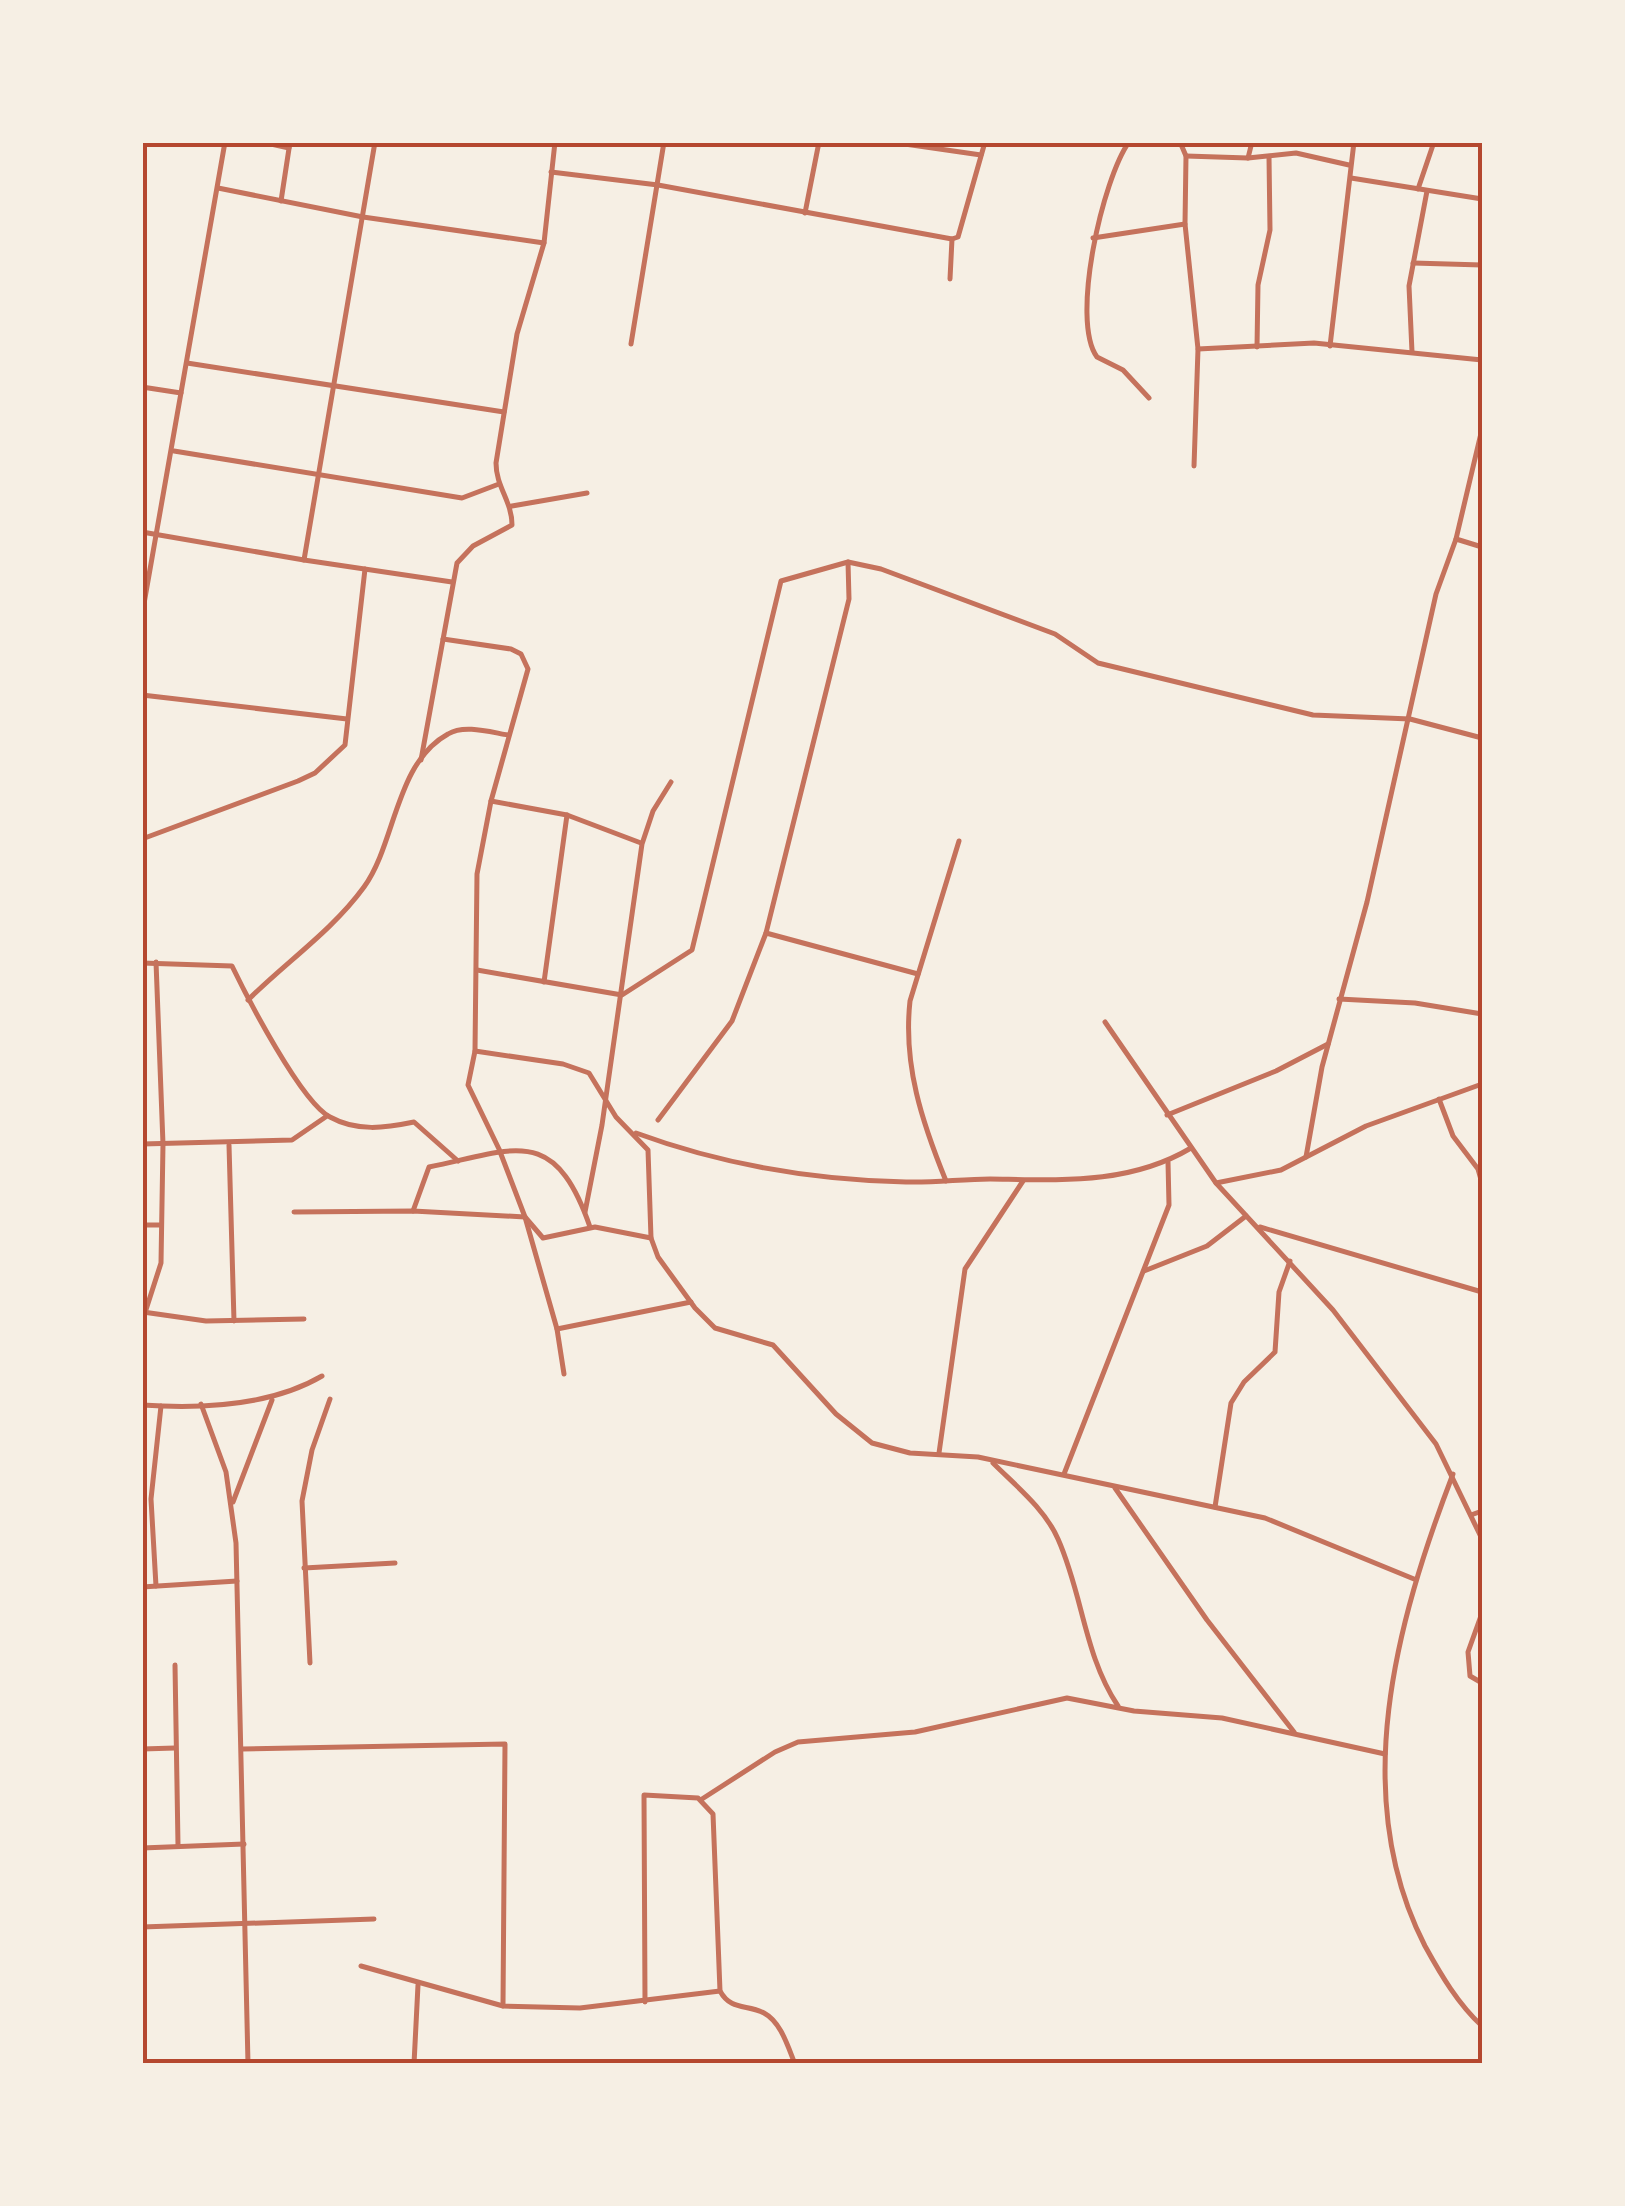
<svg xmlns="http://www.w3.org/2000/svg" width="1625" height="2206" font-family="Literata,serif">
<style>
.lines{fill:none;stroke-linecap:round;stroke-linejoin:round}
.minor{stroke:#c5725c;stroke-width:5}
.neatline{fill:none;stroke:#b5482f;stroke-width:4}
</style>
<rect width="100%" height="100%" fill="#f6efe4"/>
<g class="lines">
<g class="minor">
<path d="M262,142l27,6"/>
<path d="M891,142l90,13"/>
<path d="M1129,142c-26,36 -59,178 -32,215l26,13 26,28"/>
<path d="M1180,142l6,14 -1,68 13,125 -4,117"/>
<path d="M1186,156l62,2 48,-5 53,12"/>
<path d="M1248,158l4,-16"/>
<path d="M551,172l107,13 294,54 6,-2 27,-95"/>
<path d="M1351,178l131,21"/>
<path d="M218,188l145,29 181,26"/>
<path d="M1418,189l16,-47"/>
<path d="M281,201l9,-59"/>
<path d="M805,213l14,-71"/>
<path d="M1093,238l92,-14"/>
<path d="M1413,263l69,2"/>
<path d="M950,279l2,-40"/>
<path d="M631,344l33,-202"/>
<path d="M1330,346l24,-204"/>
<path d="M1257,347l1,-62 12,-55 -1,-73"/>
<path d="M1198,349l116,-6 168,17"/>
<path d="M1412,352l-3,-66 18,-95"/>
<path d="M187,363l317,49"/>
<path d="M142,387l39,6"/>
<path d="M174,451l288,47 37,-14"/>
<path d="M512,506l75,-13"/>
<path d="M142,532l162,28 71,-418"/>
<path d="M1456,539l26,8"/>
<path d="M304,560l148,22"/>
<path d="M142,615l83,-473"/>
<path d="M443,639l68,10 10,5 7,15 -37,132 -14,73 -2,177 -7,34 31,64 26,68 32,112 7,45"/>
<path d="M142,695l205,24"/>
<path d="M421,760l36,-197 16,-17 39,-21c0,-24 -16,-38 -16,-62l21,-129 27,-91 11,-101"/>
<path d="M491,801l76,14 74,28"/>
<path d="M142,839l156,-58 17,-8 30,-28 20,-176"/>
<path d="M766,933l83,-334 -1,-37"/>
<path d="M142,963l90,3c15,31 69,136 98,151 27,15 55,11 84,5l44,39"/>
<path d="M477,970l145,25 70,-45 89,-369 67,-19 33,7 174,65 43,29 215,52 97,4 72,19"/>
<path d="M544,982l23,-167"/>
<path d="M1339,999l76,4 67,11"/>
<path d="M248,1000c38,-38 84,-69 116,-113 32,-44 31,-124 84,-153 16,-10 42,-2 60,1"/>
<path d="M1105,1022l111,161 117,127 103,134 46,95"/>
<path d="M475,1051l88,13 26,9 27,44 32,33 3,88 7,19 37,51 20,20 58,17 63,69 36,29 38,10 68,4 287,61 149,61"/>
<path d="M1439,1099l14,37 25,33 4,14"/>
<path d="M1167,1115l109,-44 52,-27"/>
<path d="M658,1120l74,-99 34,-88 152,41"/>
<path d="M636,1133c87,32 178,47 270,49 28,1 56,-3 84,-3 70,1 139,6 201,-31"/>
<path d="M142,1144l150,-4 35,-24"/>
<path d="M229,1145l5,176"/>
<path d="M1306,1157l16,-90 45,-165 69,-308 20,-55 26,-110"/>
<path d="M946,1181c-24,-59 -43,-116 -36,-180l49,-160"/>
<path d="M1216,1183l65,-13 85,-44 116,-42"/>
<path d="M413,1211l16,-44c85,-17 125,-44 161,60"/>
<path d="M294,1212l119,-1 112,6 18,21 52,-11 56,11"/>
<path d="M585,1212l17,-87 40,-281 11,-33 18,-29"/>
<path d="M142,1225h19"/>
<path d="M1260,1227l222,65"/>
<path d="M1144,1271l63,-25 39,-30"/>
<path d="M143,1312l63,9 98,-2"/>
<path d="M142,1322l19,-59 2,-119 -7,-182"/>
<path d="M557,1329l134,-27"/>
<path d="M201,1404l25,68 10,71 12,521"/>
<path d="M142,1405c59,4 129,1 180,-29"/>
<path d="M939,1453l26,-184 58,-88"/>
<path d="M993,1463c23,23 52,46 65,76 25,56 26,116 60,167"/>
<path d="M1064,1474l105,-269 -1,-43"/>
<path d="M1453,1474c-57,149 -105,322 -28,472 16,29 33,58 57,80"/>
<path d="M1115,1488l92,132 87,112"/>
<path d="M233,1502l39,-102"/>
<path d="M1215,1507l16,-104 13,-21 31,-30 4,-60 11,-31"/>
<path d="M1471,1515l11,-4"/>
<path d="M304,1568l91,-5"/>
<path d="M156,1586l-5,-87 10,-93"/>
<path d="M142,1587l95,-6"/>
<path d="M1482,1613l-14,39 2,24 12,7"/>
<path d="M310,1663l-8,-162 10,-51 18,-51"/>
<path d="M175,1665l3,180"/>
<path d="M142,1749l33,-1"/>
<path d="M242,1749l263,-5 -2,262"/>
<path d="M702,1799l73,-47 23,-10 117,-10 152,-34 67,13 88,7 163,36"/>
<path d="M142,1848l102,-4"/>
<path d="M142,1927l232,-8"/>
<path d="M361,1966l142,40 77,2 140,-17"/>
<path d="M645,2002l-1,-207 54,3 15,16 7,177c11,20 27,13 44,22 17,9 24,34 31,51"/>
<path d="M414,2064l4,-79"/>
</g>
</g>
<rect width="1625" height="2206" fill="none" stroke="#f6efe4" stroke-width="290"/>
<rect x="145" y="145" width="1335" height="1916" class="neatline"/>
</svg>
